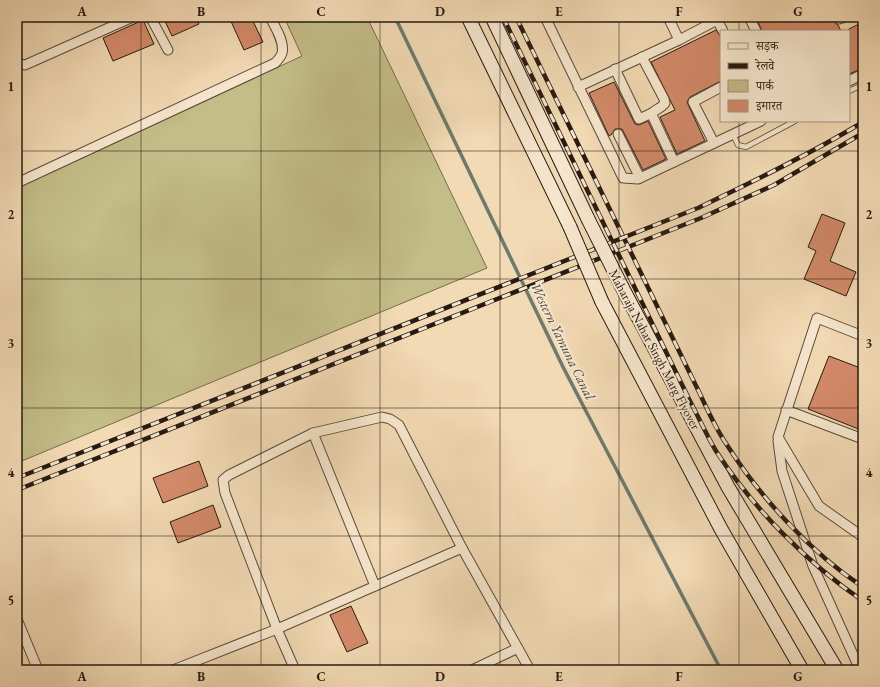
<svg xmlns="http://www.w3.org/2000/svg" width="880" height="687" font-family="'EB Garamond','Noto Serif Devanagari',serif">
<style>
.green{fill:#c3bd87;stroke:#746c4c}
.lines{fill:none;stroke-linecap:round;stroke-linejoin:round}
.stream{stroke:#6c7b6e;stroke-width:3.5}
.building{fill:#d38a69;stroke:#261b12}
.service-casing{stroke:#594b3a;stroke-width:6}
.minor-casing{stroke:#594b3a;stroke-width:11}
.secondary-casing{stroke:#261b12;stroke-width:15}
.service{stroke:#f7e7ce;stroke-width:4.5}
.minor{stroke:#f7e7ce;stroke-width:9}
.secondary{stroke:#f7e7ce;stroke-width:13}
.rail-casing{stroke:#261b12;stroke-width:4.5}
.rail{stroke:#f7e7ce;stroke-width:3;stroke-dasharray:9;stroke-linecap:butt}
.secondary-bridge-casing{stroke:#261b12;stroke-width:15;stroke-linecap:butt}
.secondary-bridge{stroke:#f7e7ce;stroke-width:13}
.grid{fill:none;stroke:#261b12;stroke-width:1;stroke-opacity:0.55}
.labels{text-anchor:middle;stroke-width:4;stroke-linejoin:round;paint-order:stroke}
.street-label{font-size:13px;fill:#261b12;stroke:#f7e7ce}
.water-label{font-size:14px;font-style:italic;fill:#494b40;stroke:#f7e7ce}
.neatline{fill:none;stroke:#261b12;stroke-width:1.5}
.grid-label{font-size:13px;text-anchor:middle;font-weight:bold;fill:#261b12}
</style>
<rect width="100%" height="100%" fill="#f2dab4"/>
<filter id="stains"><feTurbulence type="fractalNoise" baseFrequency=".005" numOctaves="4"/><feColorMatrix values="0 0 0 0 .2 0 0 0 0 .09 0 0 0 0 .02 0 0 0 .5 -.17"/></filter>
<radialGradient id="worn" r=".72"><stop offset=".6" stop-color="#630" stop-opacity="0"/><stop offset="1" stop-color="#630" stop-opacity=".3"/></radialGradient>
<path class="green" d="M284,17h83l120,251 -470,195v-275l285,-132z"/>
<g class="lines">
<path class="stream" d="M395,17l168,350 158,303"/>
</g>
<g class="building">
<path d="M163,17h33l3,7 -27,12z"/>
<path d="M229,17h22l12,25 -19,8z"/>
<path d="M756,17h76l2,5 4,3 3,6h-79z"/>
<path d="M143,20l11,24 -41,17 -10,-23z"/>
<path d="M863,22v46l-14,6v-45z"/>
<path d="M716,30l5,7v44l-31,16 -3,5 18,39 -28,13 -17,-37 15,-7 -24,-48z"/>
<path d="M614,82l21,42 4,1 9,-4 18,38 -23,11 -21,-41h-7l-3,5 -3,2 -20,-43z"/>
<path d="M822,214l23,9 -15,38 26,11 -10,24 -42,-17 12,-28 -8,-4z"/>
<path d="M829,356l34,13v55l-2,6 -53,-21z"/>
<path d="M199,461l9,25 -45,17 -10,-25z"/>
<path d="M213,505l8,22 -43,16 -8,-21z"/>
<path d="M351,606l17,37 -21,9 -17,-37z"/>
</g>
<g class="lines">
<g class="service-casing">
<g id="service">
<path d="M849,91l11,-5"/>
<path d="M733,134l5,11 8,2 49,-26"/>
</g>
</g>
<g class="minor-casing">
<g id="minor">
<path d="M148,17l4,3 16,30"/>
<path d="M545,17l78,161 15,1 123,-58"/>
<path d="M668,17l11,23"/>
<path d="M749,17l7,14"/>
<path d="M838,17l1,2 6,-2"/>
<path d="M717,20l6,11"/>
<path d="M642,57l22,42 1,4c-3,5 -9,6 -13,10l1,4 21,45"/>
<path d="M17,63l8,2 108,-48"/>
<path d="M615,69l24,50 13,-6"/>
<path d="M849,81l14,-7"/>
<path d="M578,87l101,-47 44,-23"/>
<path d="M618,134l22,44"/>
<path d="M714,143l-21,-41 28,-15"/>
<path d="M17,183l258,-120c3,-3 6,-6 7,-10 3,-11 -7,-26 -12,-36"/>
<path d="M863,336l-46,-18 -39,119 41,69 44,31"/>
<path d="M786,410l77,29"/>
<path d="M313,433l62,153"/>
<path d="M778,441l4,30 31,95 47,104"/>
<path d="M17,619l21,51"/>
<path d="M173,670l104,-41 185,-81"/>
<path d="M295,670l-18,-41 -52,-136 -2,-13 6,-5 84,-42 69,-16 8,2 9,6 63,123 68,122"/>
<path d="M472,670l46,-22"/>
</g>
</g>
<g class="secondary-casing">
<g id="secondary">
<path d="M468,17l102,210"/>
<path d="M492,17l96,202"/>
<path d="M622,287l106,200 109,183"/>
<path d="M602,302l119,227 81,141"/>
</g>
</g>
<use href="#service" class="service"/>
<use href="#minor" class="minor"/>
<use href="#secondary" class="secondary"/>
<g class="rail-casing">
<g id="rail">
<path d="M503,17l186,382c9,17 17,35 27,52 37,57 91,112 147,150"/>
<path d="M516,17l184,377c8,17 16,35 27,51 33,52 84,108 136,142"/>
<path d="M17,478l681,-270c56,-27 112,-54 165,-86"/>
<path d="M17,490l684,-272 73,-33 89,-52"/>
</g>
</g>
<use href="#rail" class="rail"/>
<g class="secondary-bridge-casing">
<g id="secondary-bridge">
<path d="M588,219l34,68"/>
<path d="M570,227l32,75"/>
</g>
</g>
<use href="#secondary-bridge" class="secondary-bridge"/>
</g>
<path class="grid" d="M141,17v653M261,17v653M380,17v653M500,17v653M619,17v653M739,17v14M739,121v549M17,151h846M17,279h846M17,408h846M17,536h846"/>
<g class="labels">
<g class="street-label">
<text transform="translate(655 349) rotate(62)" y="5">Maharaja Nahar Singh Marg Flyover</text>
</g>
<g class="water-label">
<text transform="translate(563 341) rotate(64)" y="5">Western Yamuna Canal</text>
</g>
</g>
<rect width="880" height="687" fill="none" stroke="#f2dab4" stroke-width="44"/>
<rect x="720" y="30" width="130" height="92" fill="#f7e7ce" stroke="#a39583"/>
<rect x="728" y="43" width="20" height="6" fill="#f7e7ce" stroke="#a39583"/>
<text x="756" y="50" font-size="12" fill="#261b12">सड़क</text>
<rect x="728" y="63" width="20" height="6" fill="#261b12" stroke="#a39583"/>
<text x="756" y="70" font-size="12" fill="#261b12">रेलवे</text>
<rect x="728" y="80" width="20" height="12" fill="#c3bd87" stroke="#a39583"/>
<text x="756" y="90" font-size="12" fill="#261b12">पार्क</text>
<rect x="728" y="100" width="20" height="12" fill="#d38a69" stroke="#a39583"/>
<text x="756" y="110" font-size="12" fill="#261b12">इमारत</text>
<rect x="22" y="22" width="836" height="643" class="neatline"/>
<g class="grid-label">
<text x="82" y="16">A</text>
<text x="201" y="16">B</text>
<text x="321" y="16">C</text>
<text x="440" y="16">D</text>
<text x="559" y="16">E</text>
<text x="679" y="16">F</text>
<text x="798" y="16">G</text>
<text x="11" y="91">1</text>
<text x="869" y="91">1</text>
<text x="11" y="219">2</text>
<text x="869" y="219">2</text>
<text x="11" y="348">3</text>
<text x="869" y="348">3</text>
<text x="11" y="477">4</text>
<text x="869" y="477">4</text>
<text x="11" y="605">5</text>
<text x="869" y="605">5</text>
<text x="82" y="681">A</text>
<text x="201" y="681">B</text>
<text x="321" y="681">C</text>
<text x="440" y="681">D</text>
<text x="559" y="681">E</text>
<text x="679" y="681">F</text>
<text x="798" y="681">G</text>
</g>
<rect width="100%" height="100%" filter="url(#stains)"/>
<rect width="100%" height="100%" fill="url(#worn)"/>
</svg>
